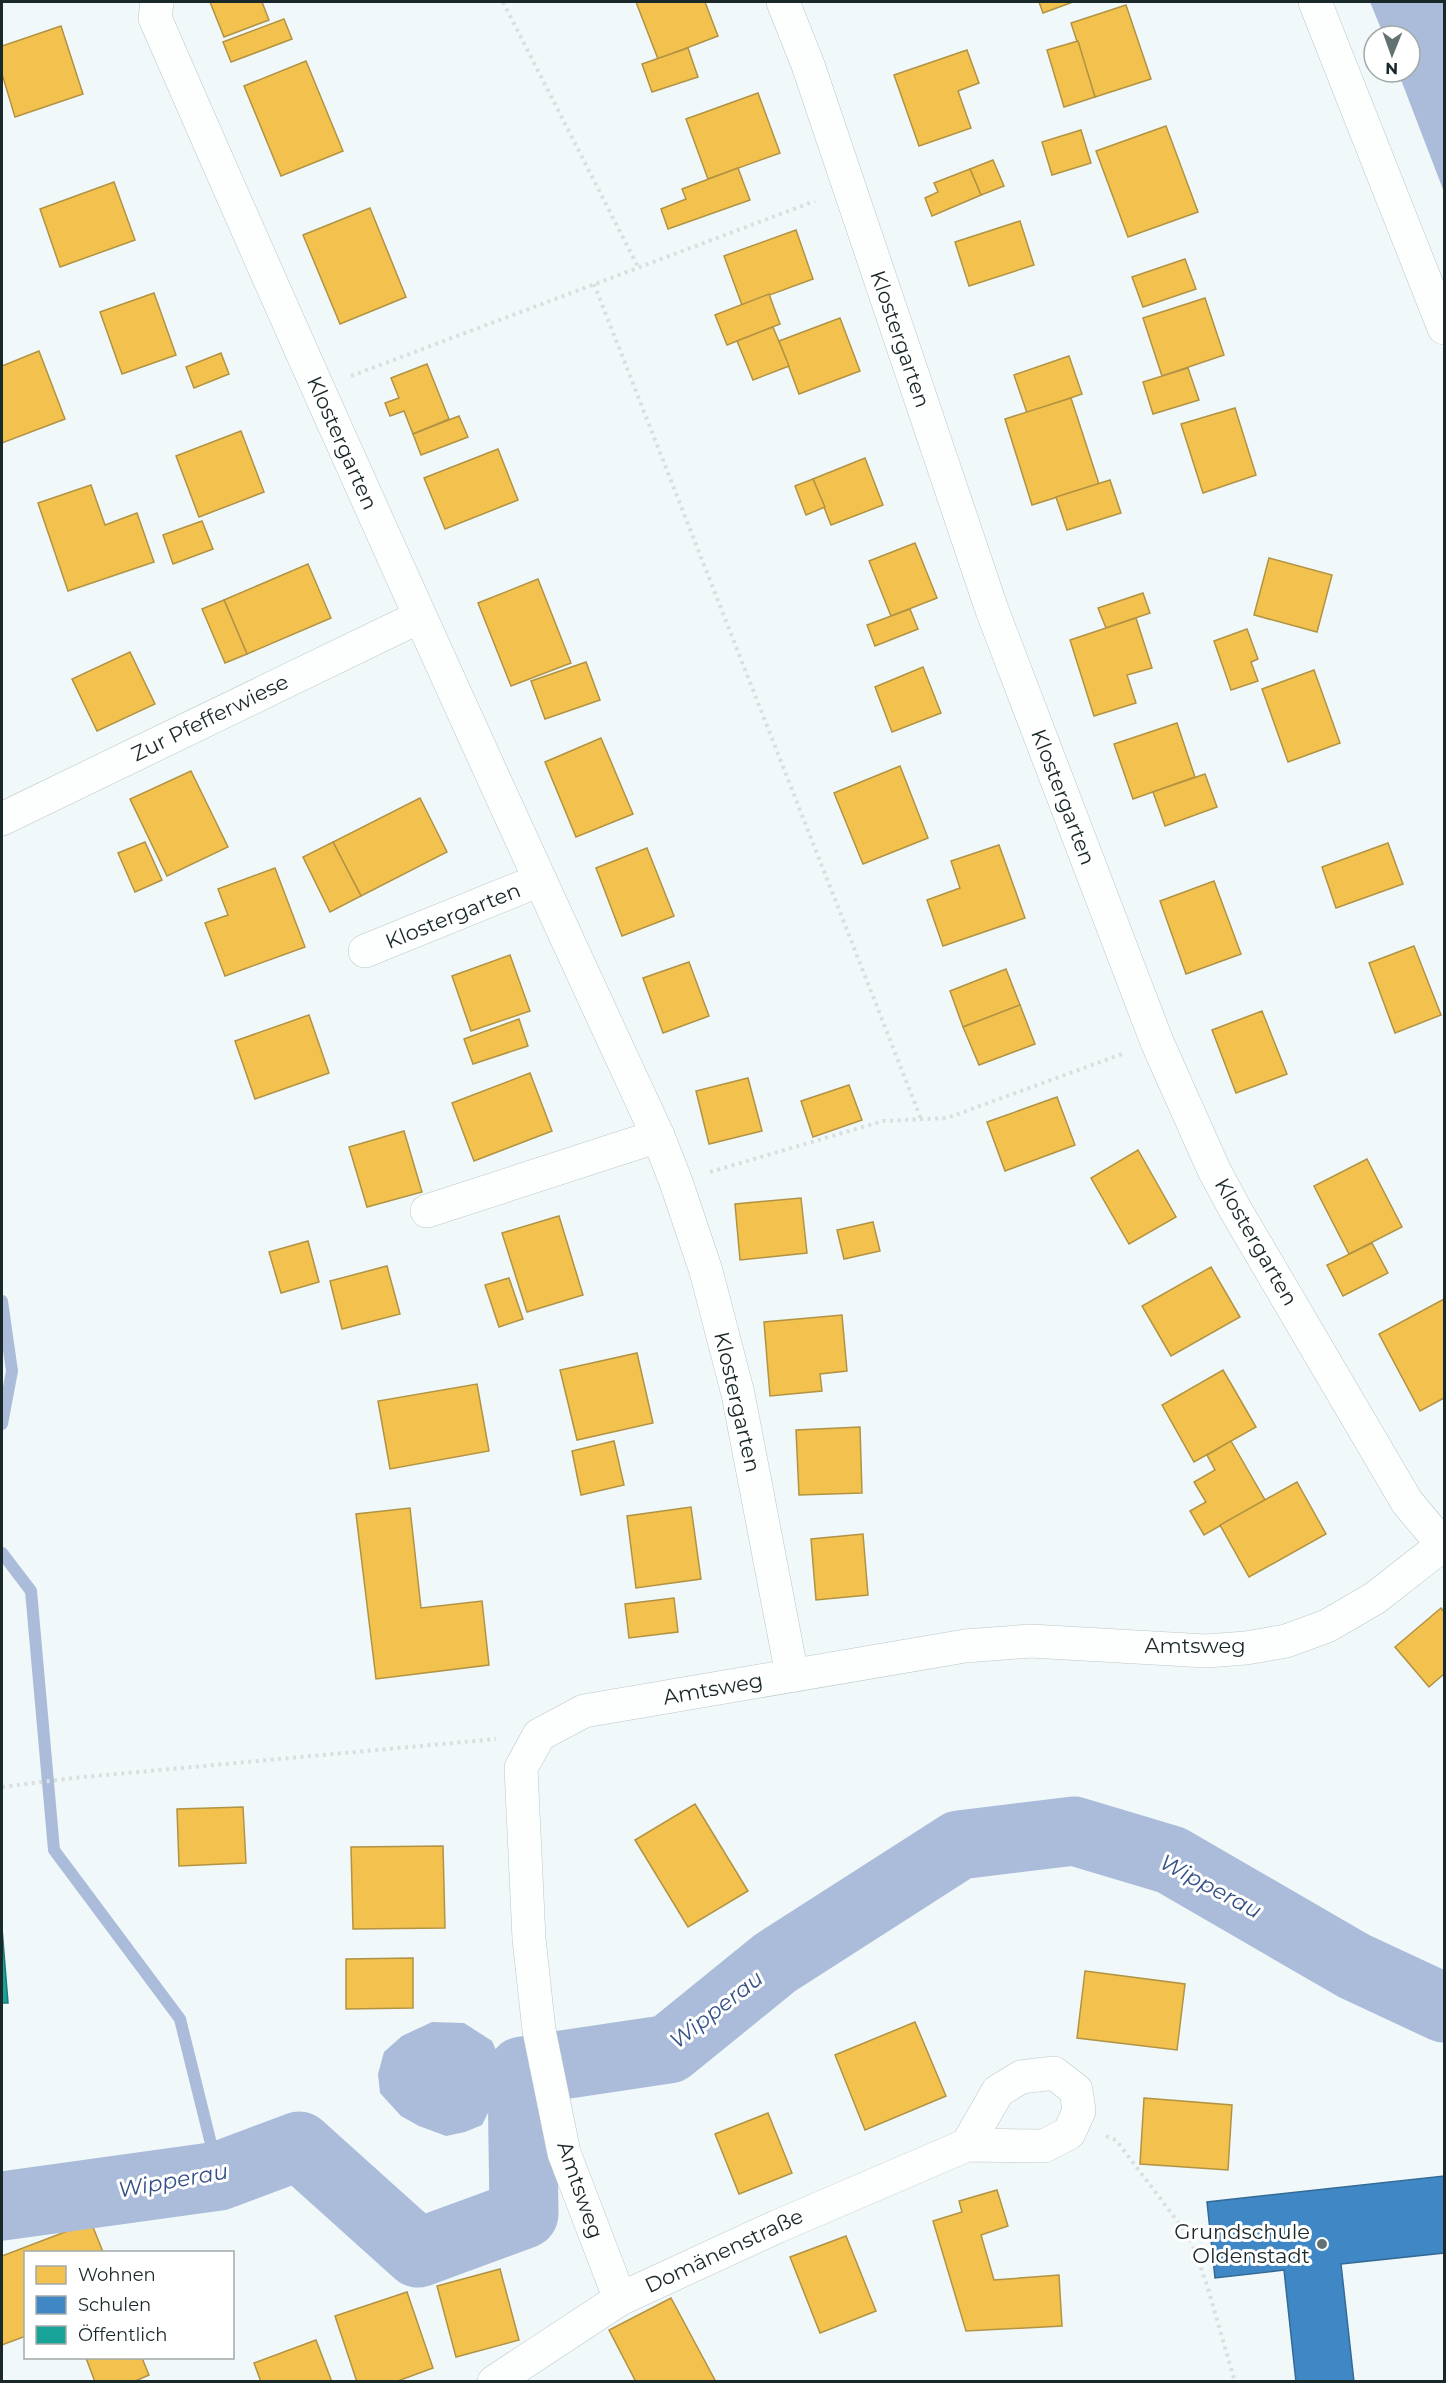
<svg xmlns="http://www.w3.org/2000/svg" width="1446" height="2383" font-family="Montserrat,sans-serif">
<style>
.water{fill:#abbcda}
.homes{fill:#f2c14e;stroke:#b19343;stroke-width:1.5}
.schools{fill:#3f88c5;stroke:#346b96;stroke-width:1.5}
.public{fill:#17a398;stroke:#187e77;stroke-width:1.5}
.lines{fill:none;stroke-linecap:round;stroke-linejoin:round}
.stream{stroke:#abbcda;stroke-width:12}
.river{stroke:#abbcda;stroke-width:69}
.minor-casing{stroke:#bcc7c8;stroke-width:34}
.path{stroke:#dbdede;stroke-width:4;stroke-dasharray:3 4.5;stroke-linecap:butt}
.minor{stroke:#fdfefe;stroke-width:33}
.poi-dot{fill:#647172;stroke:#fff;stroke-width:2}
.labels{text-anchor:middle;stroke-width:6;stroke-linejoin:round;paint-order:stroke}
.street-label{font-size:21px;fill:#192829;stroke:#fff}
.poi-label{font-size:21px;fill:#192829;stroke:#fff;text-anchor:end}
.water-label{font-size:22px;font-style:italic;fill:#355187;stroke:#fff}
</style>
<rect width="100%" height="100%" fill="#f0f8fa"/>
<g class="water">
<path d="M1370,2h74v190l-46,-120h12v-36h-26z"/>
<path d="M432,2022l32,1 28,18 7,16v19l-3,21 -14,28 -17,7 -19,4 -27,-10 -18,-10 -21,-23 -2,-19 6,-22 18,-16z"/>
</g>
<g class="homes">
<path d="M210,2h52l7,18 -45,17z"/>
<path d="M636,2h69l13,34 -60,23z"/>
<path d="M1039,2h34l-30,11z"/>
<path d="M1126,5l25,74 -56,18 -24,-74z"/>
<path d="M284,19l8,20 -61,23 -8,-20z"/>
<path d="M61,26l22,68 -68,23 -13,-43v-28z"/>
<path d="M1078,41l17,56 -31,10 -17,-57z"/>
<path d="M688,48l10,29 -46,15 -10,-28z"/>
<path d="M967,50l12,33 -21,8 13,37 -52,18 -25,-71z"/>
<path d="M306,61l37,90 -62,25 -37,-90z"/>
<path d="M758,93l22,60 -72,26 -22,-60z"/>
<path d="M1166,126l32,86 -70,25 -32,-86z"/>
<path d="M1081,130l10,33 -39,12 -10,-33z"/>
<path d="M993,160l11,26 -23,9 -11,-26z"/>
<path d="M738,168l12,32 -82,29 -7,-20 25,-10 -4,-10z"/>
<path d="M970,169l11,26 -49,21 -7,-18 13,-6 -4,-9z"/>
<path d="M114,182l21,58 -75,27 -20,-58z"/>
<path d="M370,208l36,89 -66,27 -37,-89z"/>
<path d="M1020,221l14,44 -65,21 -14,-44z"/>
<path d="M796,230l17,49 -71,26 -18,-49z"/>
<path d="M1185,259l11,30 -53,18 -11,-30z"/>
<path d="M154,293l22,62 -54,19 -22,-62z"/>
<path d="M769,294l11,30 -53,21 -12,-30z"/>
<path d="M1205,298l19,57 -62,21 -19,-58z"/>
<path d="M840,318l20,53 -61,23 -20,-53z"/>
<path d="M773,327l16,39 -36,14 -16,-39z"/>
<path d="M39,351l26,68 -63,24v-77z"/>
<path d="M221,353l8,21 -35,14 -8,-21z"/>
<path d="M1069,356l13,38 -55,19 -13,-38z"/>
<path d="M427,364l22,55 -36,15 -9,-23 -14,5 -5,-13 14,-5 -8,-20z"/>
<path d="M1188,368l11,32 -46,14 -10,-32z"/>
<path d="M1071,398l28,86 -67,21 -27,-86z"/>
<path d="M1235,408l21,67 -53,18 -22,-69z"/>
<path d="M459,416l9,21 -47,18 -8,-21z"/>
<path d="M241,431l23,61 -65,25 -23,-61z"/>
<path d="M498,449l20,51 -73,29 -21,-51z"/>
<path d="M865,458l18,47 -52,20 -18,-46z"/>
<path d="M813,479l12,28 -19,8 -11,-29z"/>
<path d="M1110,480l11,33 -54,17 -11,-33z"/>
<path d="M91,485l14,40 32,-12 17,49 -86,29 -30,-88z"/>
<path d="M202,521l11,28 -40,15 -10,-29z"/>
<path d="M915,543l22,55 -46,18 -22,-55z"/>
<path d="M1269,558l63,17 -15,57 -63,-17z"/>
<path d="M308,564l23,54 -84,36 -23,-54z"/>
<path d="M538,579l33,84 -60,23 -33,-83z"/>
<path d="M1143,593l7,20 -44,15 -8,-20z"/>
<path d="M224,600l23,54 -22,9 -23,-54z"/>
<path d="M910,609l8,20 -43,17 -8,-21z"/>
<path d="M1136,618l16,50 -25,7 9,28 -42,13 -24,-76z"/>
<path d="M1247,629l11,30 -7,3 7,19 -27,9 -17,-49z"/>
<path d="M130,652l25,52 -58,27 -25,-52z"/>
<path d="M586,662l14,38 -55,19 -14,-38z"/>
<path d="M923,667l18,46 -49,19 -17,-45z"/>
<path d="M1314,670l26,73 -52,19 -26,-73z"/>
<path d="M1177,723l18,54 -62,22 -19,-55z"/>
<path d="M601,738l32,76 -57,23 -31,-75z"/>
<path d="M900,766l28,72 -65,26 -29,-71z"/>
<path d="M191,771l37,76 -61,29 -37,-77z"/>
<path d="M1205,774l12,33 -52,19 -12,-34z"/>
<path d="M420,798l27,54 -86,44 -28,-54z"/>
<path d="M145,842l17,38 -27,12 -17,-39z"/>
<path d="M333,842l28,54 -31,16 -27,-55z"/>
<path d="M1388,843l15,41 -67,24 -14,-41z"/>
<path d="M999,845l26,73 -82,28 -16,-46 33,-12 -9,-27z"/>
<path d="M647,848l27,68 -52,20 -26,-68z"/>
<path d="M275,868l30,79 -80,29 -20,-53 23,-8 -10,-26z"/>
<path d="M1214,881l27,73 -55,20 -26,-73z"/>
<path d="M1414,946l27,69 -46,18 -26,-70z"/>
<path d="M510,955l20,56 -59,20 -19,-55z"/>
<path d="M689,962l20,54 -46,17 -20,-55z"/>
<path d="M1006,969l14,36 -57,22 -13,-36z"/>
<path d="M1020,1005l15,39 -56,21 -16,-38z"/>
<path d="M1262,1011l25,63 -51,19 -24,-63z"/>
<path d="M309,1015l20,58 -74,26 -20,-58z"/>
<path d="M519,1019l9,27 -55,18 -9,-25z"/>
<path d="M530,1073l22,58 -78,30 -22,-58z"/>
<path d="M748,1078l14,53 -53,13 -13,-53z"/>
<path d="M849,1085l13,35 -49,17 -12,-36z"/>
<path d="M1057,1097l18,48 -70,26 -18,-49z"/>
<path d="M404,1131l18,61 -55,15 -18,-60z"/>
<path d="M1138,1150l38,67 -47,27 -38,-66z"/>
<path d="M1367,1159l35,68 -53,27 -35,-68z"/>
<path d="M801,1198l6,55 -67,7 -5,-56z"/>
<path d="M559,1216l24,79 -56,17 -25,-79z"/>
<path d="M873,1222l7,29 -36,8 -7,-29z"/>
<path d="M308,1241l11,41 -38,11 -12,-41z"/>
<path d="M1372,1243l16,30 -45,23 -16,-31z"/>
<path d="M387,1266l13,48 -58,15 -12,-48z"/>
<path d="M1211,1267l29,50 -69,39 -29,-50z"/>
<path d="M509,1278l14,41 -24,8 -14,-42z"/>
<path d="M1444,1299v99l-24,13 -41,-77z"/>
<path d="M842,1315l5,56 -27,3 2,17 -52,5 -6,-74z"/>
<path d="M637,1353l16,70 -76,17 -17,-70z"/>
<path d="M1223,1370l33,57 -62,35 -32,-57z"/>
<path d="M477,1384l12,67 -99,18 -12,-68z"/>
<path d="M860,1427l2,66 -63,2 -3,-65z"/>
<path d="M614,1441l10,44 -43,10 -9,-44z"/>
<path d="M1231,1441l34,59 -61,35 -14,-24 16,-9 -12,-20 21,-12 -8,-15z"/>
<path d="M1297,1482l29,52 -77,43 -29,-52z"/>
<path d="M691,1507l10,72 -65,9 -9,-72z"/>
<path d="M410,1508l11,100 61,-7 7,64 -113,14 -20,-165z"/>
<path d="M863,1534l5,61 -52,5 -5,-61z"/>
<path d="M674,1598l4,34 -49,6 -4,-34z"/>
<path d="M1441,1608l3,4v62l-15,13 -34,-40z"/>
<path d="M695,1804l53,87 -60,36 -53,-87z"/>
<path d="M243,1807l3,56 -67,3 -2,-57z"/>
<path d="M443,1846l2,82 -92,1 -2,-82z"/>
<path d="M413,1958v50l-67,1v-50z"/>
<path d="M1085,1971l100,13 -8,66 -100,-12z"/>
<path d="M915,2022l31,74 -81,34 -30,-75z"/>
<path d="M1144,2098l88,7 -4,65 -88,-6z"/>
<path d="M768,2113l24,60 -53,21 -24,-60z"/>
<path d="M997,2190l11,36 -27,9 13,45 65,-5 3,51 -96,5 -33,-110 29,-9 -3,-11z"/>
<path d="M91,2222l12,30h-77v84l-24,9v-89z"/>
<path d="M846,2236l30,75 -56,22 -30,-76z"/>
<path d="M500,2269l19,71 -63,17 -19,-71z"/>
<path d="M407,2292l26,76 -38,14h-38l-22,-66z"/>
<path d="M671,2298l45,84h-80l-27,-52z"/>
<path d="M316,2340l16,42h-71l-7,-19z"/>
<path d="M86,2358h56l7,17 -16,7h-38z"/>
</g>
<path class="schools" d="M1444,2176v77l-103,11 13,118h-58l-12,-112 -69,8 -8,-76z"/>
<path class="public" d="M2,1928l6,75h-6z"/>
<g class="lines">
<g class="stream">
<path d="M2,1301l10,70 -10,53"/>
<path d="M2,1553l29,38 23,259 126,169 39,157"/>
</g>
<path class="river" d="M2,2206l217,-30 80,-30 119,107 106,-39 -2,-143 147,-22 106,-86 184,-118 115,-14 97,29 183,106 90,42"/>
<g class="minor-casing">
<g id="minor">
<path d="M157,2l-2,16c163,375 331,747 503,1118l18,46 30,89 32,123 54,281"/>
<path d="M783,2l25,63 184,545 165,432 57,128 21,39 172,293 36,43"/>
<path d="M1315,2l129,326"/>
<path d="M2,819l417,-202"/>
<path d="M365,951l175,-71"/>
<path d="M427,1211l231,-75"/>
<path d="M620,2299l-56,-146 -25,-123 -10,-91 -8,-171 18,-33 45,-24 381,-65 66,-5 175,10 40,-3 40,-7 41,-15 48,-28 69,-54"/>
<path d="M494,2382l126,-83 156,-72 191,-82 77,1 25,-13 10,-22 -3,-21 -22,-17 -33,4 -23,14 -31,54"/>
</g>
</g>
<g class="path">
<path d="M503,2l135,265"/>
<path d="M594,284l327,835"/>
<path d="M351,376l464,-175"/>
<path d="M710,1172l173,-51 64,-3 175,-64"/>
<path d="M2,1787l71,-9 423,-39"/>
<path d="M1106,2136l10,4 74,98 17,47 28,97"/>
</g>
<use href="#minor" class="minor"/>
</g>
<circle class="poi-dot" cx="1322" cy="2244" r="6"/>
<g class="labels">
<g class="street-label">
<text transform="translate(900 339) rotate(71)" y="7">Klostergarten</text>
<text transform="translate(342 443) rotate(66)" y="7">Klostergarten</text>
<text transform="translate(210 718) rotate(-26)" y="7">Zur Pfefferwiese</text>
<text transform="translate(1063 797) rotate(69)" y="7">Klostergarten</text>
<text transform="translate(453 916) rotate(-22)" y="7">Klostergarten</text>
<text transform="translate(1256 1242) rotate(60)" y="7">Klostergarten</text>
<text transform="translate(737 1402) rotate(77)" y="7">Klostergarten</text>
<text x="1195" y="1653">Amtsweg</text>
<text transform="translate(713 1689) rotate(-10)" y="7">Amtsweg</text>
<text transform="translate(580 2190) rotate(71)" y="7">Amtsweg</text>
<text transform="translate(724 2251) rotate(-25)" y="7">Domänenstraße</text>
</g>
<g class="poi-label">
<text x="1310" y="2239">Grundschule<tspan x="1310" dy="24">Oldenstadt</tspan></text>
</g>
<g class="water-label">
<text transform="translate(1211 1886) rotate(28)" y="8">Wipperau</text>
<text transform="translate(716 2009) rotate(-38)" y="8">Wipperau</text>
<text transform="translate(173 2180) rotate(-10)" y="8">Wipperau</text>
</g>
</g>
<rect width="1446" height="2383" fill="none" stroke="#192829" stroke-width="6"/>
<rect x="24" y="2251" width="210" height="108" fill="#ffffff" stroke="#a3a9a9" stroke-width="1.5"/>
<rect x="36" y="2266" width="30" height="18" fill="#f2c14e" stroke="#a3a9a9" stroke-width="1.5"/>
<text x="78" y="2281" font-size="18" fill="#192829">Wohnen</text>
<rect x="36" y="2296" width="30" height="18" fill="#3f88c5" stroke="#a3a9a9" stroke-width="1.5"/>
<text x="78" y="2311" font-size="18" fill="#192829">Schulen</text>
<rect x="36" y="2326" width="30" height="18" fill="#17a398" stroke="#a3a9a9" stroke-width="1.5"/>
<text x="78" y="2341" font-size="18" fill="#192829">Öffentlich</text>
<g transform="translate(1392 54) rotate(181)"><circle r="28" fill="#ffffff" stroke="#a3a9a9" stroke-width="1.5"/>
<path d="M0-4.5L10 22L0 15L-10 22Z" fill="#647172"/>
<text y="-9" font-size="16" font-weight="bold" text-anchor="middle" fill="#192829">N</text>
</g>
</svg>
